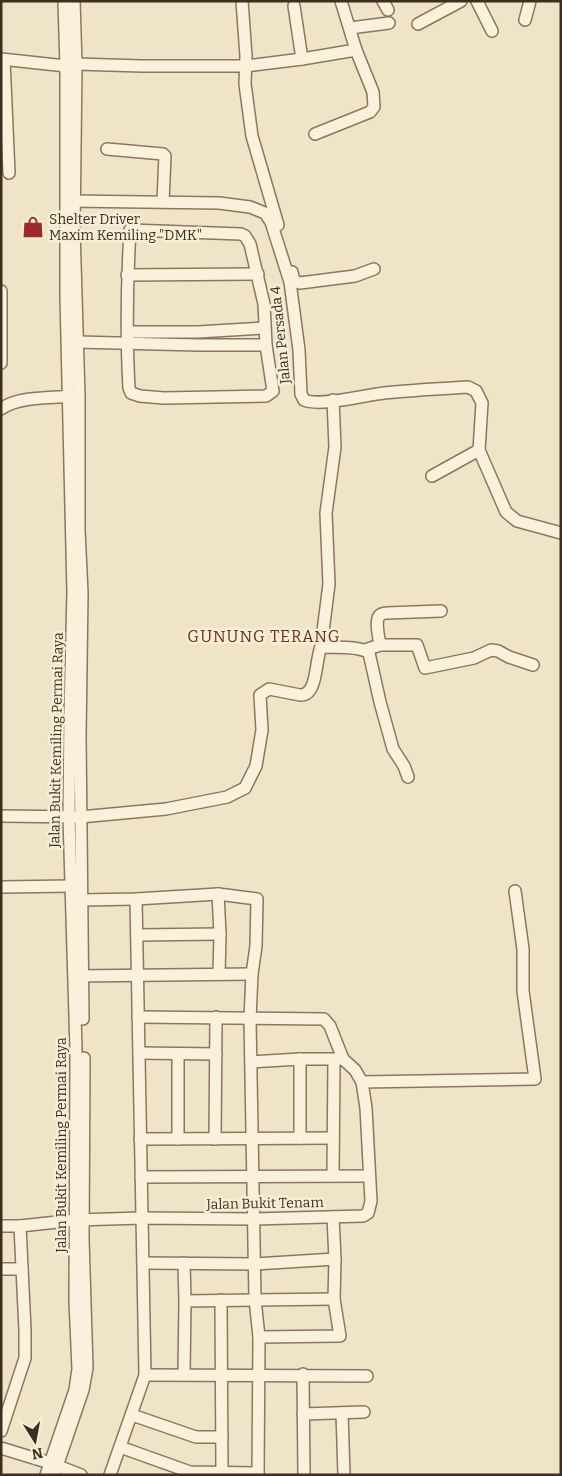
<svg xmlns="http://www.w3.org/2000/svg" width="562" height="1476" font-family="Bitter,serif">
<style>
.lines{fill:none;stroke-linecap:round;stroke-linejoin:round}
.minor-casing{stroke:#8d765c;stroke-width:14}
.minor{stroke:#faf1dc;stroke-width:11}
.labels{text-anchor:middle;stroke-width:5;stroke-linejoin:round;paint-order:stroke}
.poi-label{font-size:14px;fill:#3d2e20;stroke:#f7eed8;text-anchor:start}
.street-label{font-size:14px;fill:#3d2e20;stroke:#f7eed8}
.quarter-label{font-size:16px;letter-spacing:1px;fill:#6b2e1e;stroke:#f7eed8}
</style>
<rect width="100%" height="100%" fill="#f0e4c8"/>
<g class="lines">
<g class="minor-casing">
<g id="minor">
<path d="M74,1l2,63 -2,166 5,166v134l3,63 -2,144 3,282"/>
<path d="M242,1l4,55 -1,28 7,52 26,89"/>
<path d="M383,1l5,9"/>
<path d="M477,1l15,30"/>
<path d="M294,6l8,53"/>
<path d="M525,20l5,-19"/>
<path d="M418,24l43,-23"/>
<path d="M350,28l39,-5"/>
<path d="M1,59l65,7"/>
<path d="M4,60l5,113"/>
<path d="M76,64l66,2h104l56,-7 54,-9"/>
<path d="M315,134l55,-22 4,-5 -1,-15 -17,-42 -15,-49"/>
<path d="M107,149l56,5 2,2 -2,45"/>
<path d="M69,201l150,2 31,4 15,6 6,9 19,60 9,68 2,44 3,6c15,7 61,-5 80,-7 28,-3 56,-4 84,-6l8,4 6,12 -3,47 -47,26"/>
<path d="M130,230l111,4 4,2 5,8 14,60 2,41 7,46 -7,5 -102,2 -24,-2 -9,-3 -2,-5c-3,-53 -2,-106 1,-158z"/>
<path d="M292,272l2,9 6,2 55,-7 19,-7"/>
<path d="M127,275l131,-1"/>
<path d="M1,291v72"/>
<path d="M128,332h70l66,-4"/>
<path d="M77,342l121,3h68"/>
<path d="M333,400l2,47 -9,66 3,71 -8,63c13,1 38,-2 48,6l11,49 13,47 11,17 4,11"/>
<path d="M1,409c17,-13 52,-11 74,-13"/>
<path d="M479,450l27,62 11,9 44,12"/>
<path d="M380,645c-1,-7 -5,-23 -1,-29 2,-2 6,-3 8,-3l54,-2"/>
<path d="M365,650l15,-5h37l8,23 49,-10 17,-8 7,1 11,6 24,8"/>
<path d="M1,816l79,1 86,-8 61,-12 18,-9 11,-22 6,-36 -2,-35 9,-6 31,6c18,1 15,-35 21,-48"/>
<path d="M1,887l70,-1"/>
<path d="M218,894l2,40 -1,40"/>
<path d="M81,900l55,-1 82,-5 39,5 -1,47 -4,28 -2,45 5,280 4,38 -1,138"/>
<path d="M137,935l83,-1"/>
<path d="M76,976l176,-2"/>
<path d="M138,1017l186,2 6,7 13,33h-43l-49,3"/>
<path d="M139,1053l77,1"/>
<path d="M300,1059v79"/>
<path d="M362,1082l173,-3 -12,-88v-42l-8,-58"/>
<path d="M140,1139l193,-1"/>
<path d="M178,1139v-85"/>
<path d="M215,1139l1,-122"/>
<path d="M333,1175l1,-115"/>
<path d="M141,1177l228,-1"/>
<path d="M1,1226h19l56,-6 66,-2 111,1 110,-3 5,-3 3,-12 -5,-93 -4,-26 -7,-12 -12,-11"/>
<path d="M143,1263l112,1 80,-5"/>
<path d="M184,1263l1,38 -1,73"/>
<path d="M1,1269h21"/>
<path d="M221,1300l1,173"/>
<path d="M185,1301l149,-2"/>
<path d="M259,1337l81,-1 -6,-37 1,-40 -2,-42"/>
<path d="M303,1374l1,101"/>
<path d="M145,1375l222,1"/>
<path d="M342,1413l2,62"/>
<path d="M303,1414l61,-2"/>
<path d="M132,1415l64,22h26"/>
<path d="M1,1431l24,-73v-28l-5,-104"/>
<path d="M120,1447l70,25 68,1"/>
<path d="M1,1448l49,15 31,12"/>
<path d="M46,1475l29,-85 3,-21 -3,-68 1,-251 -7,-233 1,-104 3,-121 -7,-295v-231l-2,-65"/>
<path d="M54,1475l29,-85 4,-22 -4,-129 1,-181"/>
<path d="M110,1475l35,-100 -9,-476"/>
</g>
</g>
<use href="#minor" class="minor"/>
</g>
<defs>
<g id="shop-bare" transform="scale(1.725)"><path d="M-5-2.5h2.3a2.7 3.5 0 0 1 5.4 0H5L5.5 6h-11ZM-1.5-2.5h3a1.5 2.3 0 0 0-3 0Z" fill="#9e2a2b" stroke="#f7eed8" stroke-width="2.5" paint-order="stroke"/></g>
</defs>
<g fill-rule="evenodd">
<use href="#shop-bare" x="33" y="227"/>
</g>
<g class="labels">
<g class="poi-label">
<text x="49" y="224">Shelter Driver<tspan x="49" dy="16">Maxim Kemiling "DMK"</tspan></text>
</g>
<g class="street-label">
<text transform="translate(280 335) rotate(-96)" y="5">Jalan Persada 4</text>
<text transform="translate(56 740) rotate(-89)" y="5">Jalan Bukit Kemiling Permai Raya</text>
<text transform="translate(61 1145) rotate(-90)" y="5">Jalan Bukit Kemiling Permai Raya</text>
<text transform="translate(265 1203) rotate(-1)" y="5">Jalan Bukit Tenam</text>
</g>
<g class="quarter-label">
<text x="264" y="642">GUNUNG TERANG</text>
</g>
</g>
<rect width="562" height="1476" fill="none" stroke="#3d2e20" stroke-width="5"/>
<g transform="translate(35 1441) rotate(169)" stroke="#f7eed8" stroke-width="4" paint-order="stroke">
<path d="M0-4L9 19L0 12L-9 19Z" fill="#3d2e20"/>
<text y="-8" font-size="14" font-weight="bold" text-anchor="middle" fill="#3d2e20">N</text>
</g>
</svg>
